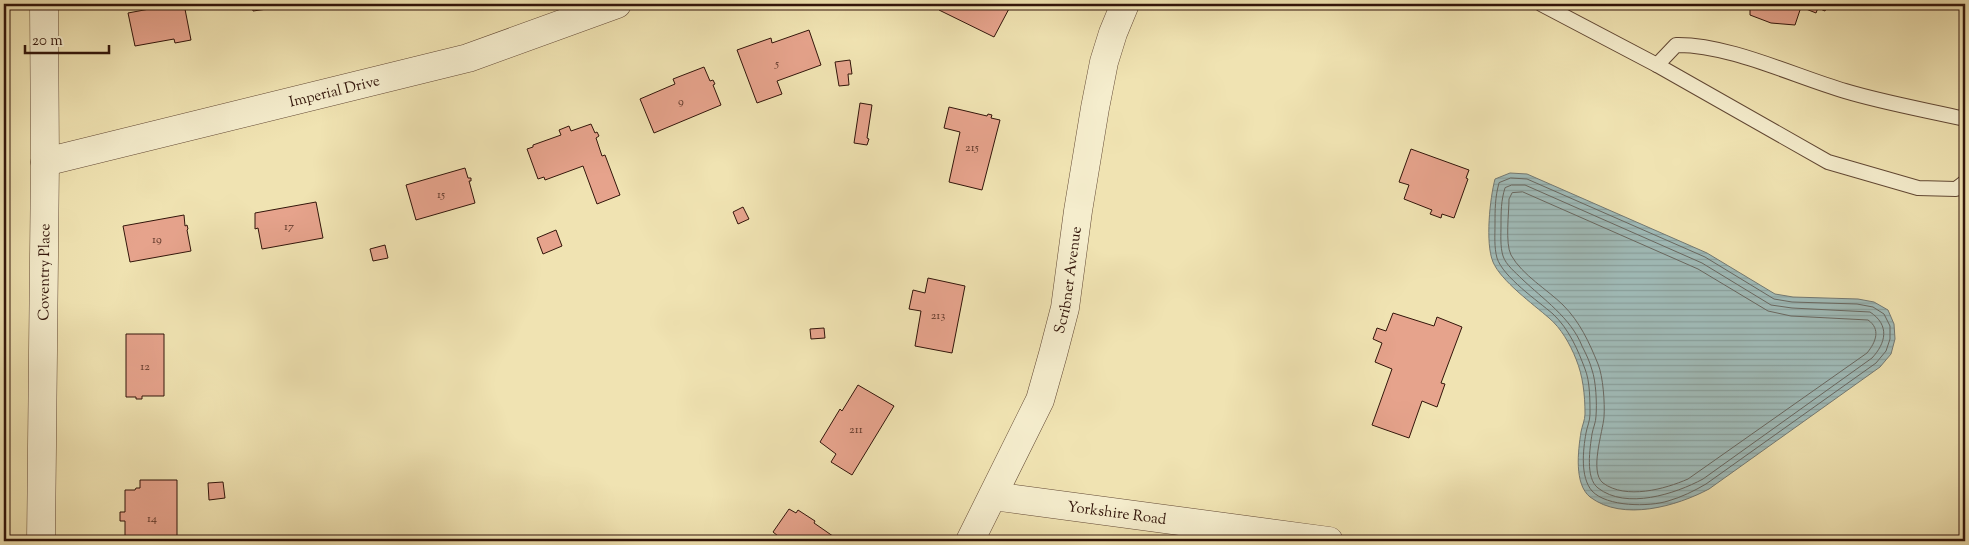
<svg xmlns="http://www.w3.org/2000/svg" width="1969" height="545" font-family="'Sorts Mill Goudy',serif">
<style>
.water{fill:url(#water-rules);stroke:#747972}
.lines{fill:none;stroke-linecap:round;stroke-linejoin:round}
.shore{stroke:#696861;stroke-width:1}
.building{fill:#e6a38c;stroke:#32150a}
.service-casing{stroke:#624834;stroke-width:16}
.minor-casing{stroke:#624834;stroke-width:29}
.tertiary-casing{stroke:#624834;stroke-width:29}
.service{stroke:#f5edcd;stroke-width:14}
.minor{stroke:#f5edcd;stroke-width:28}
.tertiary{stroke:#f5edcd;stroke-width:28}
.labels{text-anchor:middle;stroke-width:4;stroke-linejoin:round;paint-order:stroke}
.number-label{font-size:12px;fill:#5f382a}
.street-label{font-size:15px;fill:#32150a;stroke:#f5edcd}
</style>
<defs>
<pattern id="water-rules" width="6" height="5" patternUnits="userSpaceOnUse" patternTransform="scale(1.25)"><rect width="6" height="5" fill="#a0bbb8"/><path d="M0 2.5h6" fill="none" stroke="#8aa09d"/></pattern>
</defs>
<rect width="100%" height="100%" fill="#f0e3b2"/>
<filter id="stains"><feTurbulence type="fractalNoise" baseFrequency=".004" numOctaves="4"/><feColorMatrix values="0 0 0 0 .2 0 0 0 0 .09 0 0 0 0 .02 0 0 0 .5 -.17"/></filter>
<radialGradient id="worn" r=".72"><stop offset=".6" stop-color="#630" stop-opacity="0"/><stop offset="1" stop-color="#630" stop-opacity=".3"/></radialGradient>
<path class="water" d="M1510,173l17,1 180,79 68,41 18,3 65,2 16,3 14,8 6,14 1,15 -4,15 -11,13 -171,122c-32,17 -86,33 -119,8 -16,-13 -12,-46 -9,-65 1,-6 4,-12 4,-18 0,-19 -2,-38 -9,-55 -6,-15 -15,-31 -27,-41 -16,-14 -48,-37 -56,-56 -8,-19 -3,-64 2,-83z"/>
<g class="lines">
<g class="shore">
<path d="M1511,178l16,1 178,78 69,42 18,3 65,2 16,3 11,7 6,12v13l-4,12 -10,12 -170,121c-12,7 -24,13 -38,17 -19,6 -61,6 -76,-10 -12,-14 -9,-41 -6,-58 1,-6 4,-12 4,-19 0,-13 0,-33 -5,-45 -7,-19 -16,-40 -32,-55 -15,-13 -50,-37 -56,-56 -3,-11 -2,-22 -2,-34 0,-14 0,-27 4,-41z"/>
<path d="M1512,185h13l177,78 69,42 21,3 78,4c20,13 16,31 2,46l-169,121c-28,15 -77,31 -105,9 -13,-10 -8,-40 -6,-54 1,-6 4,-12 4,-18 1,-12 0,-35 -4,-46 -2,-8 -6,-16 -10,-24 -11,-28 -39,-47 -60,-67 -7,-7 -16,-14 -19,-23 -3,-10 -2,-21 -2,-31 0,-12 0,-25 4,-37z"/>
<path d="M1523,192l175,77 70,42 23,5 77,4c13,9 8,22 -1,33l-179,126c-23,10 -62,21 -85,4 -14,-11 0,-52 1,-66 1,-14 -1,-41 -6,-53 -9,-22 -18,-42 -35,-59 -15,-15 -41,-30 -52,-50 -6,-12 -2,-42 -2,-56l3,-6z"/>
</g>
</g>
<g class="building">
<path d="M176,4h8l7,36 -16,3 -1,-4 -39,7 -7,-33z"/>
<path d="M252,4h51l-50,7z"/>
<path d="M942,4h67l2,1 -17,32 -55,-27z"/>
<path d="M1750,4h78l-3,7 -7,-3 -2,5 -15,-6 -6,18 -24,-2 -21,-8z"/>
<path d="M809,30l12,35 -44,16 5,13 -25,9 -20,-53 34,-12 1,5z"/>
<path d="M850,60l2,14h-4l1,11 -10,1 -4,-24z"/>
<path d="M704,67l6,14 3,-1 2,4 -2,1 8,20 -67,28 -14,-34 35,-15 -2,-5z"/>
<path d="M860,103l12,2 -5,33 2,1 -2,6 -13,-2z"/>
<path d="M949,107l38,9 1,-2 4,1 -1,3 9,2 -18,70 -33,-8 11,-50 -16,-4z"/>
<path d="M591,124l4,9 2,-1 2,4 -3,2 6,18 3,-1 15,40 -23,9 -14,-38 -38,14 -1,-3 -6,2 -11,-30 6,-2v-2l28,-10 -2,-5 10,-4 2,5z"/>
<path d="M1411,149l58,21 -3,8 2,1 -14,39 -12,-4 -1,4 -11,-4 2,-4 -28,-11 5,-14 -10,-3z"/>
<path d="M465,168l3,10h3v3h-2l6,22 -59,17 -10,-35z"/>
<path d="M316,202l7,36 -61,11 -4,-21 -3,1v-16z"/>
<path d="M743,207l6,12 -11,5 -5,-12z"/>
<path d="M184,215l1,11 2,-1 1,4 -1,1 4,21 -61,11 -7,-36z"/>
<path d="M556,230l6,16 -19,8 -6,-16z"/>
<path d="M385,245l3,13 -15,3 -3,-12z"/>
<path d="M928,278l37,8 -13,67 -37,-7 6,-35 -12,-2 4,-19 12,3z"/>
<path d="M1393,313l41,13 3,-9 25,10 -21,56 4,1 -8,23 -15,-6 -13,37 -37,-13 20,-56 -17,-7 7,-19 -9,-4 4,-11 9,3z"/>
<path d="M824,328l1,10 -14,1 -1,-10z"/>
<path d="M126,334h38v62h-22v3h-6v-2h-10z"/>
<path d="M858,385l36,21 -42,69 -21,-13 5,-8 -16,-12 20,-33 2,2z"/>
<path d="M140,480h37v61h-52v-20h-5v-9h5v-22h10l1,-2h4z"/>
<path d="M223,482l2,16 -16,2 -1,-17z"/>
<path d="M789,509l7,4 2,-3 17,11 -1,2 26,18h-61l-3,-2 2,-3 -5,-4z"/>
</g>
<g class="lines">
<g class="service-casing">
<g id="service">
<path d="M1541,4l116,61 171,97 90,26 38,1 9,-7"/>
<path d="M1657,65l19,-20c52,-1 118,31 169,46 40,12 81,19 120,28"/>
</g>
</g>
<g class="minor-casing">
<g id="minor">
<path id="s1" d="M45,162l423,-104 149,-54"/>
<path id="s2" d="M993,496l336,45"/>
<path id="s3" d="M41,541l4,-379 -1,-158"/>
</g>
</g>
<g class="tertiary-casing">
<g id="tertiary">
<path id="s4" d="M970,541l70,-141 13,-46 12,-46 13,-97 17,-103 9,-46 9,-29 12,-29"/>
</g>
</g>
<use href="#service" class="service"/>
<use href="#minor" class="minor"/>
<use href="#tertiary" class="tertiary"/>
</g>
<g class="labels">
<g class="number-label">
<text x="777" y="67">5</text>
<text x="681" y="105">9</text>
<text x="972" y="151">215</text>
<text x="441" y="198">15</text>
<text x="289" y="230">17</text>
<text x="157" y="243">19</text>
<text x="938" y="319">213</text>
<text x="145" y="370">12</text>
<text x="856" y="433">211</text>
<text x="152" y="522">14</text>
</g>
<g class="street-label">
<text dy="5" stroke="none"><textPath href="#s1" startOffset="298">Imperial Drive</textPath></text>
<text dy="5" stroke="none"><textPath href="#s3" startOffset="269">Coventry Place</textPath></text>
<text dy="5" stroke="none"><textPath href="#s4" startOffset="281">Scribner Avenue</textPath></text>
<text dy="5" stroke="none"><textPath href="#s2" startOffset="125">Yorkshire Road</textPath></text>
</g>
</g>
<rect width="1969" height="545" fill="none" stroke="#f0e3b2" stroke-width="20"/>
<rect x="5" y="5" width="1959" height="535" fill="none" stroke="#32150a" stroke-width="2.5"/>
<rect x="10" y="10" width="1949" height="525" fill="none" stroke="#32150a"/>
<path d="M25 45v8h84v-8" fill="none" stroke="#32150a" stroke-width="2.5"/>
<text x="32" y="45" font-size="15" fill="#32150a" stroke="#f5edcd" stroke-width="4" paint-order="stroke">20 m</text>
<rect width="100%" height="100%" filter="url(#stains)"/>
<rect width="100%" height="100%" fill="url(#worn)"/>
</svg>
